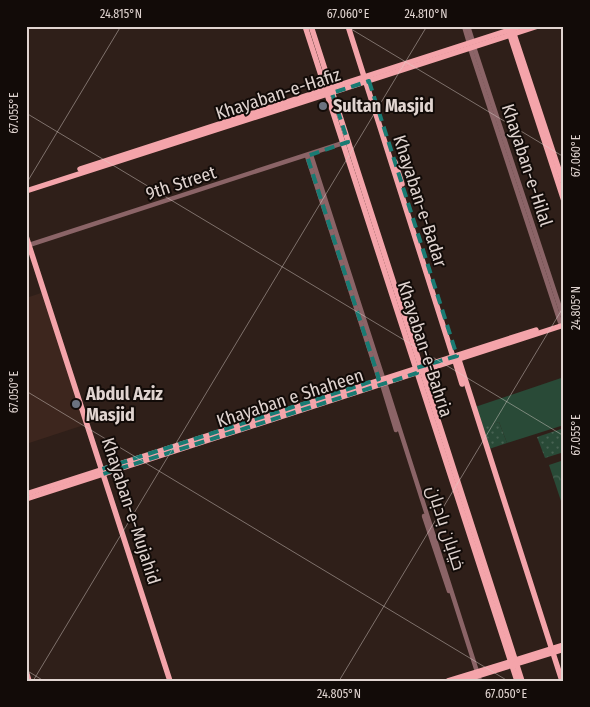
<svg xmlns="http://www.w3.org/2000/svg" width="590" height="707" font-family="'Fira Sans Condensed',Cairo,sans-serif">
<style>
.built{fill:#3d261e}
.grass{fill:#294a37}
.park{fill:url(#park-crowns)}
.garden{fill:url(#garden-dots)}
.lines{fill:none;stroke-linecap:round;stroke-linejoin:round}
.minor{stroke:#8b6467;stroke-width:4.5}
.major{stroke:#f4a4aa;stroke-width:5.5}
.marked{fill:none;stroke:#197b73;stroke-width:4;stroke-dasharray:10 6;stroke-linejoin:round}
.ticks{fill:none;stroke:#e0d4d0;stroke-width:1;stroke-opacity:0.45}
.worship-dot{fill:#6b7280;stroke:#120b08;stroke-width:2}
.labels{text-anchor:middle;stroke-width:4;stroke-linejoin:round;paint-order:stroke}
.street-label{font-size:18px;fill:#e0d4d0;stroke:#120b08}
.poi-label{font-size:18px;font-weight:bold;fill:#e0d4d0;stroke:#120b08;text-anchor:start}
.neatline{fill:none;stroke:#e0d4d0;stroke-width:2}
.ticks-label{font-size:12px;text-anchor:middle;fill:#e0d4d0}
</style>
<defs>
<pattern id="park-crowns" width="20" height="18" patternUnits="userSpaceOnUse" patternTransform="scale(1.25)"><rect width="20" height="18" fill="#294a37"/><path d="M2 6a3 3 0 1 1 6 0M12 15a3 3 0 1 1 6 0" fill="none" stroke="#486353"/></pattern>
<pattern id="garden-dots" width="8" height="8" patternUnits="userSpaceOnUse" patternTransform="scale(1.25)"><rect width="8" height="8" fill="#294a37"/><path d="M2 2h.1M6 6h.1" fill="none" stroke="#486353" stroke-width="1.8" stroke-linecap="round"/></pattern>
</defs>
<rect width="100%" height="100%" fill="#2f1f19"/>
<path class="built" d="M44,292l43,132 -61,20v-146z"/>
<path class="grass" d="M564,377v48l-57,18 -8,-21 -18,6 -6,-21z"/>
<path class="park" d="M564,460v50l-15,-45z"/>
<g class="garden">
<path d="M499,422l8,21 -18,6 -8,-22z"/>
<path d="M564,428v24l-19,6 -8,-21z"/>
</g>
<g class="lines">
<g class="minor">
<path d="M464,26l5,17"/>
<path d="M468,26l5,16"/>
<path d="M474,47l90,273"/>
<path d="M470,48l90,274"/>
<path d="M311,155l72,223"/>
<path d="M307,156l72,223"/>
<path d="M26,246l320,-104"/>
<path d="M385,383l95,298"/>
<path d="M382,384l14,46"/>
<path d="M424,516l25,75"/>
</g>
<g class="major">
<path d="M305,26l212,655"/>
<path d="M311,26l211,655"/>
<path d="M348,26l105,331"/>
<path d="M507,26l57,175"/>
<path d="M513,31l51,154"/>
<path d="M395,162l7,22"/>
<path d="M80,169l442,-143"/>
<path d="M26,191l512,-165"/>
<path d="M26,236l144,445"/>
<path d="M459,360l103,321"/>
<path d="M455,361l7,23"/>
<path d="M26,494l510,-164"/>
<path d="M26,499l538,-174"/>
<path d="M26,671l3,10"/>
<path d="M448,681l116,-36"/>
<path d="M461,681l103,-32"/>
</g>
</g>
<path class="marked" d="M369,81l88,275 -41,12 1,5 -314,101 -1,-5 277,-90 -72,-223 41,-14 -16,-49z"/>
<path class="ticks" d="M346,26l218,131M26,113l538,323M26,184l95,-158M26,391l482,290M26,670l18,11M33,681l394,-655M339,681l225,-375"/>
<g class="worship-dot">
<circle cx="323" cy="106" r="5"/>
<circle cx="76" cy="404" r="5"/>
</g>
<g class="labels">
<g class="street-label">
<text transform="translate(278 94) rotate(-18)" y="6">Khayaban-e-Hafiz</text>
<text transform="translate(527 165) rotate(72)" y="6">Khayaban-e-Hilal</text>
<text transform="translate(181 183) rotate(-18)" y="6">9th Street</text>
<text transform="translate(420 201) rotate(72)" y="6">Khayaban-e-Badar</text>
<text transform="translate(425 349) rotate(72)" y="6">Khayaban-e-Bahria</text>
<text transform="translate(290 398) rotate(-18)" y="6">Khayaban e Shaheen</text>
<text transform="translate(131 511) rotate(72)" y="6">Khayaban-e-Mujahid</text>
<text transform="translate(446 528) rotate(72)" y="6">خیابان بادبان</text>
</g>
<g class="poi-label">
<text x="333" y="112">Sultan Masjid</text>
<text x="86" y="400">Abdul Aziz<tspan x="86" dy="21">Masjid</tspan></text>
</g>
</g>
<rect width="590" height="707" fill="none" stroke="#120b08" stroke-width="55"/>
<rect x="28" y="28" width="534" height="652" class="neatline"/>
<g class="ticks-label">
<text x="121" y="18">24.815°N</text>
<text x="348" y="18">67.060°E</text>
<text x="426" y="18">24.810°N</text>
<text transform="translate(14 113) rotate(-90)" y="4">67.055°E</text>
<text transform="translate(576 156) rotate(-90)" y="4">67.060°E</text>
<text transform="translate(576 308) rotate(-90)" y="4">24.805°N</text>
<text transform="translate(14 392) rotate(-90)" y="4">67.050°E</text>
<text transform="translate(576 435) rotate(-90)" y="4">67.055°E</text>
<text x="339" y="698">24.805°N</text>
<text x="506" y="698">67.050°E</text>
</g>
</svg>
